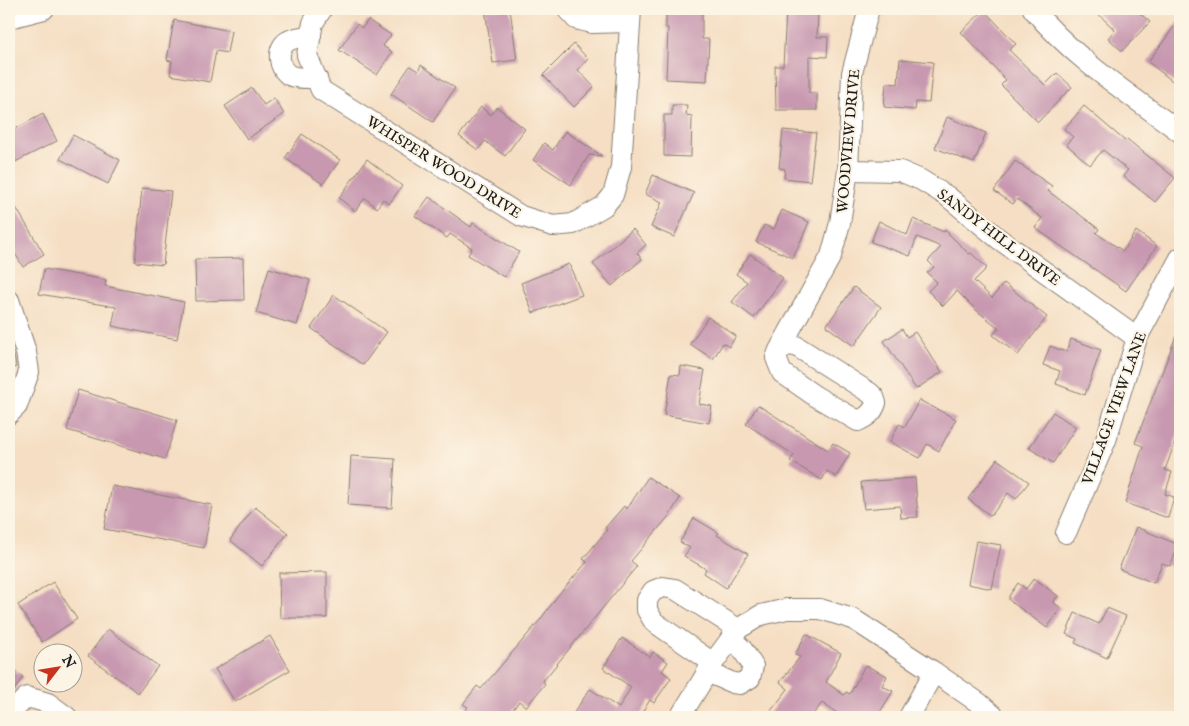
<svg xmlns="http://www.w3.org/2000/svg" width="1189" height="726" font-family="'IM FELL English',serif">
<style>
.building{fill:#c798b0}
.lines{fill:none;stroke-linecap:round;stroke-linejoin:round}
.minor-casing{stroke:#887d70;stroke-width:22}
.minor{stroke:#fff;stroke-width:20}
.labels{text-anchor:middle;stroke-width:4.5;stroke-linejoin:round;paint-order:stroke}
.street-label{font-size:15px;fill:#1c1c1c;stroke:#fcf5e5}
</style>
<rect width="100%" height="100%" fill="#fcf5e5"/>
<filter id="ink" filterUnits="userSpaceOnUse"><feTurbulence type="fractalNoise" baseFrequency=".02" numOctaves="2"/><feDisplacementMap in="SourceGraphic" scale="10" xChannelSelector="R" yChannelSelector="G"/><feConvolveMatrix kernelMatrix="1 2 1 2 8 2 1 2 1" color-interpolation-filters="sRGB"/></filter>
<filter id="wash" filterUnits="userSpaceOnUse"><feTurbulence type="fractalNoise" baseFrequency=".0096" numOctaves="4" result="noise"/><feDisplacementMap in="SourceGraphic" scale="20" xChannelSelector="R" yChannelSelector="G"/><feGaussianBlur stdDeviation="1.12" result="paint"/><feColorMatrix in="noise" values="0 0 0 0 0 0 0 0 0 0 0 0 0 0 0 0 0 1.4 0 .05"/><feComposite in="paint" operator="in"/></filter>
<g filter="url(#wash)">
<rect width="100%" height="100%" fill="#f5dec3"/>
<g id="blocks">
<g class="building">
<path d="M485,9h25l7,51 -24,3z"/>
<path d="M666,9h36v30h7l-2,42 -41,-2 2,-51h-2z"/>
<path d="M1093,9h42l15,13 -28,29 -14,-13 7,-8z"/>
<path d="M984,10l32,34 -7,6 36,35 12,-12 15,14 -34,35 -37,-37 5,-5 -45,-48z"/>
<path d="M786,11l32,2 -1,24h11l-1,20 -18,-1v37h8v17h-41l-1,-44h8z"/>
<path d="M1180,19v68l-32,-25z"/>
<path d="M174,20l57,11 -4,22 -11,-2 -6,31 -40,-7 2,-14 -5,-1z"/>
<path d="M368,20l23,15 -8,11 9,6 -15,23 -38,-25 18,-26 5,4z"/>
<path d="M574,44l14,15 -10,11 16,17 -20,20 -31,-32z"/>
<path d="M900,59l33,3 -4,41 -13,-1 -1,8 -31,-3 2,-24 12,1z"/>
<path d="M421,65l34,23 -22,34 -42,-28 19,-28 8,5z"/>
<path d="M252,88l12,17 10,-7 10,16 -37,25 -22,-33z"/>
<path d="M672,105h15l-1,10 6,1 -1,41 -27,-1v-41h8z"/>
<path d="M1084,106l41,35 2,-2 48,39 -20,24 -32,-26 5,-6 -25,-20 -13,15 -24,-21 7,-7 -9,-8z"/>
<path d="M481,107l10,8 6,-8 28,22 -20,27 -20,-15 -7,9 -19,-14z"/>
<path d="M43,114l14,27 -48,24v-33z"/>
<path d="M947,117l39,16 -12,30 -39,-15z"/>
<path d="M783,130l33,3 -6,48 -26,-3 1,-9 -6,-1z"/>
<path d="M565,131l37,25 -13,-1 -18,30 -38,-25 11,-17 9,7z"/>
<path d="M302,134l38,26 -17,24 -38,-26z"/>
<path d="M73,135l47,25 -12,24 -48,-25z"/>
<path d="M367,159l35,27 -13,18 -6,-5 -6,9 -12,-10 -10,13 -16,-13z"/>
<path d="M1015,161l37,25 -4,5 51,38 -3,4 27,18 13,-20 21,15 -31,45 -91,-63 7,-10 -25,-19 -4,5 -19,-13z"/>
<path d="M653,175l41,18 -20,44 -23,-10 11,-25 -17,-8z"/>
<path d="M142,188l29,3 -8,74 -28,-3z"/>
<path d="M9,196l35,58 -21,13 -14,-24z"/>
<path d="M429,197l42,30 2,-4 46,29 -15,25 -36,-22 4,-7 -22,-14 -3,4 -32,-22z"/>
<path d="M782,210l27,12 -16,36 -37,-16 8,-17 10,4z"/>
<path d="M913,219l31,13 1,-2 24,24 2,-1 16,15 -13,13 18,17 12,-15 43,34 -29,38 -25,-20 6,-7 -23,-18 -19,-19 -14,15 -15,-15 9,-9 -10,-9 7,-6 -6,-6 13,-14 -24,-10 -7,19 -39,-14 8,-21 28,14z"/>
<path d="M633,229l13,16 -9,8 5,6 -30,27 -19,-22z"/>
<path d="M750,254l33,24 -29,40 -22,-16 15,-20 -11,-8z"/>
<path d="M243,258l1,42 -48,1 -1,-42z"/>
<path d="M569,264l13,31 -49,18 -12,-30z"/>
<path d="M269,268l41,12 -13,45 -41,-12z"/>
<path d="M44,269l62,11 -1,6 79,16 -7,37 -65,-13 4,-19 -77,-13z"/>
<path d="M854,287l27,20 -27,39 -28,-20z"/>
<path d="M334,295l53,37 -24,33 -52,-37z"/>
<path d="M708,317l28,19 -7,11 -6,-4 -10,16 -23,-15z"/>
<path d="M1179,328l1,100 -15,42 7,2 -7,22 9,3 -6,21 -43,-15 18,-57 -8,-3z"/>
<path d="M902,329l5,8 8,-5 27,40 -26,17 -32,-48z"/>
<path d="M1071,339l30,11 -16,45 -29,-11 4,-13 -17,-6 7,-19 16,6z"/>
<path d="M9,342l5,13 2,12 -7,5z"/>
<path d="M681,366l24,4 -6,34 13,2 -3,17 -45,-8 7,-41 9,1z"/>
<path d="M78,390l99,30 -12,39 -98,-29z"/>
<path d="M919,400l37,19 -17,32 -12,-7 -7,14 -30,-16 9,-18 6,3z"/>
<path d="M758,405l70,45 5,-7 17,10 -14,24 -9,-6 -5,9 -32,-19 4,-6 -48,-31z"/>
<path d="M1053,412l23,15 -23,36 -24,-15z"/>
<path d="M351,456l44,3 -3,49 -44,-3z"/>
<path d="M997,459l32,23 -13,17 -8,-6 -17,23 -23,-17z"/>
<path d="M648,477l32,21 -11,18 -38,45 6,5 -94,115 2,3 -19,23 -7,-6 -11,16h-48l8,-10 -5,-3 14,-18 4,3 59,-69 19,-26 28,-32 -4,-3 24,-29 -2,-2 19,-22 3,3z"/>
<path d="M915,478l3,39 -17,1 -1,-12 -36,3 -3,-27z"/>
<path d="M112,486l100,19 -8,43 -100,-19z"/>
<path d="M255,507l33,26 -26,33 -32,-26z"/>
<path d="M694,518l25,15 -2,2 31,19 -22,34 -22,-15 2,-4 -22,-13 6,-8 -10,-6z"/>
<path d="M1136,527l43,18 -9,21 -8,-3 -8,20 -35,-14z"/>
<path d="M976,541l25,4 -9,44 -24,-5z"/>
<path d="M327,572v46h-47l-1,-45z"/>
<path d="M1034,578l24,18 -5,6 8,6 -14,20 -38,-28v-4l9,-13 8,6z"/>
<path d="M53,582l24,37 -35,23 -24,-37z"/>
<path d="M1107,608l19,8 -19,42 -32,-15 2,-4 -11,-5 9,-21 24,11z"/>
<path d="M108,629l50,37 -20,27 -50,-37z"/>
<path d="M806,634l35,19 -15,29 18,13 2,-3 4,2 15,-29 22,11 -5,10 11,5 -16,26h-34l-21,-14 -11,14h-45l22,-28 -8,-7 20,-25 -5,-2z"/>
<path d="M270,636l20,34 -55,32 -20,-33z"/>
<path d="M622,638l28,19 3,-5 15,10 -6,9 9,7 -17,25 -4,-3 -11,17h-68l19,-28 29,19 12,-21 -28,-19z"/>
<path d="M9,666l14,11 -14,21z"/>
</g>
</g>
</g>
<g filter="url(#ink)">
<use href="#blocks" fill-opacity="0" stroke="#887d70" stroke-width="1"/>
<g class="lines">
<g class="minor-casing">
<g id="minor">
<path d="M322,9l-9,14 -6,32 14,35 200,126 32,10 20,-2 31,-18 9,-11 8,-28 10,-158"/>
<path d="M567,9l9,10 16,4 38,-1"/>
<path d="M1033,9c40,49 96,85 147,123"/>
<path d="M9,18l35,-9"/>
<path d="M311,35c-8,2 -17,2 -23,6 -12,7 -10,27 1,34 8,4 19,3 28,3"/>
<path d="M848,170l52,1 21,9 26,16 52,43 138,99"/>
<path d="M9,300l17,52 3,20 -12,34 -8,8"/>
<path d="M779,350l9,-5 8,1 74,47 4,4 2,6c-3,10 -9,14 -18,18l-43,-25 -33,-23 -6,-15 3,-8 52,-94 9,-33 8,-53 4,-97 17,-64"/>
<path d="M1066,533l40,-93 31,-102 43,-80"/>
<path d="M713,663l-59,-41 -7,-12v-10l6,-9 10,-4 12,2 63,40"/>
<path d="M707,672l26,11 7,1 10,-6 3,-12 -11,-17 -11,-11"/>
<path d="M9,714l18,-17 21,6 19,14"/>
<path d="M680,717l33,-54 25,-34 23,-14 26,-6h33l33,10 81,53 45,31 16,14"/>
<path d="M909,717l25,-45"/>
</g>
</g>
<use href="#minor" class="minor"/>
</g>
</g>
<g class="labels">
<g class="street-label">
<text transform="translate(848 141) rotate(-85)" y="5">WOODVIEW DRIVE</text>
<text transform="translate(444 167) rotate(32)" y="5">WHISPER WOOD DRIVE</text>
<text transform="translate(999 237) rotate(37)" y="5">SANDY HILL DRIVE</text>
<text transform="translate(1114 408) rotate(-70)" y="5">VILLAGE VIEW LANE</text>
</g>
</g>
<rect width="1189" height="726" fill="none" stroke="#fcf5e5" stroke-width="30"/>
<g transform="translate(58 668) rotate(59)"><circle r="24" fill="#fcf5e5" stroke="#a29e95"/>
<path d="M0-4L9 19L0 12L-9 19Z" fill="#c8321e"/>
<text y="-8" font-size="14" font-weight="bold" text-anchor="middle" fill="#1c1c1c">N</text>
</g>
</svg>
